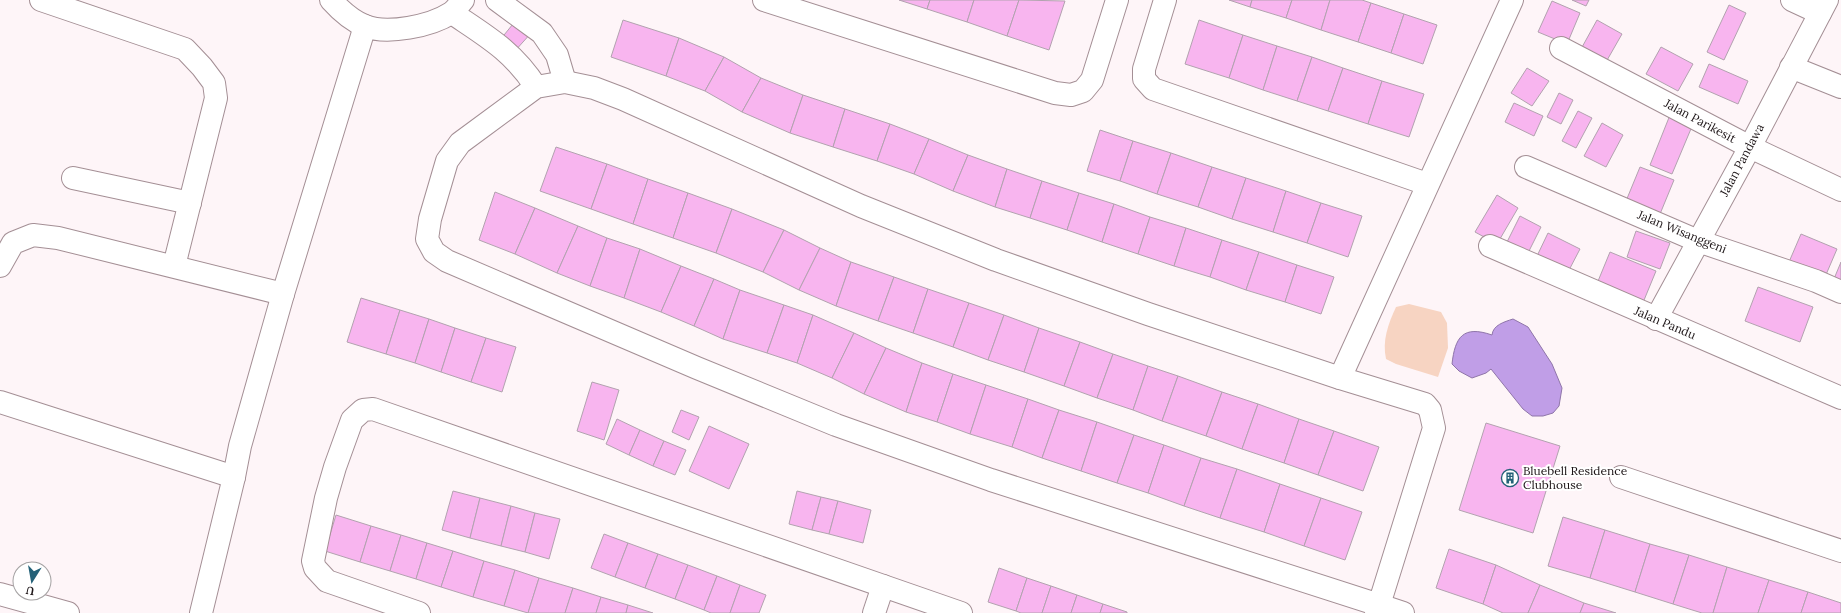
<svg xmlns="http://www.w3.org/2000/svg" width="1841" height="613" font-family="Lora,serif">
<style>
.green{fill:#f7d4c2}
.water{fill:#c09ee7;stroke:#8f75a9}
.building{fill:#f8b5ef;stroke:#b2a2af}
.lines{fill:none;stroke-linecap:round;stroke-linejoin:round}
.street-casing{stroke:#a48f95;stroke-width:24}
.street{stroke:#fff;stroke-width:22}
.labels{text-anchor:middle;stroke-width:4;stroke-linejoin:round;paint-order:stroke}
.street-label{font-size:12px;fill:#1e1618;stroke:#fff}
.poi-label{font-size:12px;fill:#1e1618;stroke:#fff;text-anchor:start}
</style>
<rect width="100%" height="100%" fill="#fef5f8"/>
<path class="green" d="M1409,304l32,8 6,11 1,25 -10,29 -42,-13 -10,-5c-4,-18 2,-35 10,-52z"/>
<path class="water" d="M1513,319l15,8 24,37 10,24 -3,18 -6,7 -10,3h-11l-9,-7 -32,-40 -5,4 -14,5 -13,-7 -7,-7c3,-27 11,-39 40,-29 1,-10 12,-13 21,-16z"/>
<g class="building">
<path d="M899,0h31l-3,9z"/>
<path d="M930,0h44l-7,22 -40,-13z"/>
<path d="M974,0h45l-12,36 -40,-14z"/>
<path d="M1019,0l46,1 -16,49 -42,-14z"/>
<path d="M1229,0h23l-2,7z"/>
<path d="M1252,0h40l-6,18 -36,-11z"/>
<path d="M1292,0h38l-9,30 -35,-12z"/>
<path d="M1330,0h32l9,3 -13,39 -37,-12z"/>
<path d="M1572,0h17l-3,6z"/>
<path d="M1552,1l28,12 -13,31 -29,-12z"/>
<path d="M1371,3l33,11 -13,39 -33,-11z"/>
<path d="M1729,5l17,8 -22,47 -17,-8z"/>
<path d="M1404,14l33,11 -14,39 -32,-11z"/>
<path d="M517,19l15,13 -18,20 -14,-12z"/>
<path d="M623,20l56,18 -13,38 -55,-19z"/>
<path d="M1199,20l44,15 -14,43 -44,-14z"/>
<path d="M1597,20l25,14 -16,28 -25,-13z"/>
<path d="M1243,35l34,11 -14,44 -34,-12z"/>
<path d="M679,38l45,19 -19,34 -39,-15z"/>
<path d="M1277,46l35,11 -15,44 -34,-11z"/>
<path d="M1661,47l32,17 -15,27 -32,-17z"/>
<path d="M724,57l37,21 -19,34 -37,-21z"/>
<path d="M1312,57l31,11 -15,43 -31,-10z"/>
<path d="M1709,64l39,17 -10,23 -39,-17z"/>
<path d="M1343,68l39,13 -14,43 -40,-13z"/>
<path d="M1527,68l22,13 -17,25 -21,-13z"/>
<path d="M761,78l42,17 -13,38 -48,-21z"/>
<path d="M1382,81l42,13 -15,43 -41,-13z"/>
<path d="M1559,93l14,7 -12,24 -14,-7z"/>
<path d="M803,95l42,14 -12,38 -43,-14z"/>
<path d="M1514,103l29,13 -9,20 -29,-14z"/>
<path d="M845,109l45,15 -13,37 -44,-14z"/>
<path d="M1578,111l14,7 -16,30 -14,-7z"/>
<path d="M1670,115l23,9 -21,50 -22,-9z"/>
<path d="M1602,123l21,12 -17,32 -22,-11z"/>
<path d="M890,124l39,15 -15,35 -37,-13z"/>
<path d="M1100,130l33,11 -13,40 -33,-10z"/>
<path d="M929,139l39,16 -15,36 -39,-17z"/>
<path d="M1133,141l38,12 -14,41 -37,-13z"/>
<path d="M556,147l51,17 -16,45 -51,-18z"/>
<path d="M1171,153l41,14 -14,40 -41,-13z"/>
<path d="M968,155l39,14 -12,38 -42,-16z"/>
<path d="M607,164l41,15 -15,45 -42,-15z"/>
<path d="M1212,167l34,11 -14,41 -34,-12z"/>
<path d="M1640,167l34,13 -14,34 -34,-13z"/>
<path d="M1007,169l35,12 -12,37 -35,-11z"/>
<path d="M1246,178l40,13 -13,41 -41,-13z"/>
<path d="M648,179l40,14 -15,45 -40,-14z"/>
<path d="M1042,181l37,12 -12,37 -37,-12z"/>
<path d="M1286,191l35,12 -14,40 -34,-11z"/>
<path d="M495,192l40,16 -20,46 -36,-14z"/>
<path d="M688,193l44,16 -16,44 -43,-15z"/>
<path d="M1079,193l35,11 -12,38 -35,-12z"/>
<path d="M1497,195l21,13 -21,36 -22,-12z"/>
<path d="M1321,203l41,13 -14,41 -41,-14z"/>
<path d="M1114,204l36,13 -12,37 -36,-12z"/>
<path d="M535,208l43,18 -21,47 -42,-19z"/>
<path d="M732,209l52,21 -21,42 -47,-19z"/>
<path d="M1520,216l21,11 -15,30 -21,-11z"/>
<path d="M1150,217l36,11 -12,38 -36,-12z"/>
<path d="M578,226l29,12 -17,48 -33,-13z"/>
<path d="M1186,228l36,12 -12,37 -36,-11z"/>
<path d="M784,230l36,18 -21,42 -36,-18z"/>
<path d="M1636,231l34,12 -10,26 -33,-12z"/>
<path d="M1548,233l32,16 -12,23 -31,-16z"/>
<path d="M1801,234l36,15 -12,28 -36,-15z"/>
<path d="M607,238l33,11 -16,49 -34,-12z"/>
<path d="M1222,240l37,12 -13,38 -36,-13z"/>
<path d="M820,248l31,14 -15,44 -37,-16z"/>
<path d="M640,249l41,17 -20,46 -37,-14z"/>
<path d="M1259,252l38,13 -12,37 -39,-12z"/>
<path d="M1610,252l46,19 -14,34 -46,-19z"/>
<path d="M851,262l43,15 -16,44 -42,-15z"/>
<path d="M1841,262v28l-10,-4z"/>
<path d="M1297,265l37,12 -13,37 -36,-12z"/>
<path d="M681,266l33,13 -20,47 -33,-14z"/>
<path d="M894,277l34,12 -15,44 -35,-12z"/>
<path d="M714,279l26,11 -17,49 -29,-13z"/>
<path d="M1758,287l55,20 -13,35 -55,-21z"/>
<path d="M928,289l41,14 -16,44 -40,-14z"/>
<path d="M740,290l44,15 -17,48 -44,-14z"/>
<path d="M361,298l39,12 -14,44 -39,-12z"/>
<path d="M969,303l35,12 -16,45 -35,-13z"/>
<path d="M784,305l29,10 -16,48 -30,-10z"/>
<path d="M400,310l29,9 -14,44 -29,-9z"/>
<path d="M813,315l41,18 -22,45 -35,-15z"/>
<path d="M1004,315l35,13 -15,44 -36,-12z"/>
<path d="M429,319l26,9 -14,44 -26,-9z"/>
<path d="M455,328l31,10 -15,44 -30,-10z"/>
<path d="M1039,328l41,14 -16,44 -40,-14z"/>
<path d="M854,333l32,15 -22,46 -32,-16z"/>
<path d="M486,338l30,9 -14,45 -31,-10z"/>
<path d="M1080,342l33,12 -16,44 -33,-12z"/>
<path d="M886,348l36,15 -16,49 -42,-18z"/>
<path d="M1113,354l35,12 -15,44 -36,-12z"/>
<path d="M922,363l31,11 -16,48 -31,-10z"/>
<path d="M1148,366l30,10 -16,45 -29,-11z"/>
<path d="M953,374l33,11 -16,49 -33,-12z"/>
<path d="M1178,376l44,16 -16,44 -44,-15z"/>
<path d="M592,382l27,8 -15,50 -27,-9z"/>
<path d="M986,385l42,14 -16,48 -42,-13z"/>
<path d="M1222,392l36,12 -16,45 -36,-13z"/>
<path d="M1028,399l31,11 -17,48 -30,-11z"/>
<path d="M1258,404l41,15 -15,44 -42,-14z"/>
<path d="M681,410l18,7 -10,23 -17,-8z"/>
<path d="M1059,410l38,12 -16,49 -39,-13z"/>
<path d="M617,419l23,11 -11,25 -23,-11z"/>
<path d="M1299,419l35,12 -16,44 -34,-12z"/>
<path d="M1097,422l37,13 -17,48 -36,-12z"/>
<path d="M1486,423l74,23 -27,87 -74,-23z"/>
<path d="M709,426l40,18 -20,45 -40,-18z"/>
<path d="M640,430l24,11 -11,25 -24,-11z"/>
<path d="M1334,431l45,16 -16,44 -45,-16z"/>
<path d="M1134,435l30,10 -16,48 -31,-10z"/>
<path d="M664,441l22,9 -11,25 -22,-9z"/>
<path d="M1164,445l37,13 -17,48 -36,-13z"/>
<path d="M1201,458l36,11 -17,49 -36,-12z"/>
<path d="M1237,469l43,15 -16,48 -44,-14z"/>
<path d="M1280,484l41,14 -17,48 -40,-14z"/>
<path d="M453,491l27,7 -10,40 -28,-8z"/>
<path d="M797,491l24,6 -9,33 -23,-6z"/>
<path d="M821,497l17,4 -9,33 -17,-4z"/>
<path d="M480,498l31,8 -10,40 -31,-8z"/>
<path d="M1321,498l41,14 -17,48 -41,-14z"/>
<path d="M838,501l33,9 -8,33 -34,-9z"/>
<path d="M511,506l24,7 -10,39 -24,-6z"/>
<path d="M535,513l25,6 -11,40 -24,-7z"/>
<path d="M336,515l35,11 -11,36 -35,-11z"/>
<path d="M1563,517l42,13 -15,48 -42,-12z"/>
<path d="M371,526l30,9 -11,36 -30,-9z"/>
<path d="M1605,530l45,14 -15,48 -45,-14z"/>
<path d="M604,534l24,9 -13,34 -24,-9z"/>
<path d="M401,535l26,8 -11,36 -26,-8z"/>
<path d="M427,543l26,8 -12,36 -25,-8z"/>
<path d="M628,543l30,11 -13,34 -30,-11z"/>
<path d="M1650,544l39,11 -16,49 -38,-12z"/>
<path d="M1449,549l47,16 -13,39 -47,-16z"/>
<path d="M453,551l31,10 -11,36 -32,-10z"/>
<path d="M658,554l30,11 -13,34 -30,-11z"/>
<path d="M1689,555l38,12 -14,46h-11l-29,-9z"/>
<path d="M484,561l31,9 -11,36 -31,-9z"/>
<path d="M688,565l29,11 -13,34 -29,-11z"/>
<path d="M1496,565l44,20 -12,28h-25l-20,-9z"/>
<path d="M1727,567l42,13 -11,33h-45z"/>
<path d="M999,568l28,10 -11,33 -28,-9z"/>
<path d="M515,570l24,8 -11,35 -24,-7z"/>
<path d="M717,576l23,9 -10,28h-19l-7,-3z"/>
<path d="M539,578l34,10 -8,25h-37z"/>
<path d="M1027,578l24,8 -9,27h-21l-5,-2z"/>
<path d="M1769,580l39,12 -7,21h-43z"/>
<path d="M740,585l26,10 -7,18h-29z"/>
<path d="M1540,585l44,18 -4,10h-52z"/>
<path d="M1051,586l26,9 -6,18h-29z"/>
<path d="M573,588l28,9 -5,16h-31z"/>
<path d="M1808,592l33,11v10h-40z"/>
<path d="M1077,595l26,9 -3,9h-29z"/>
<path d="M601,597l27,8 -2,8h-30z"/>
<path d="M1584,603l32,10h-36z"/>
<path d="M1103,604l24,8v1h-27z"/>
<path d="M628,605l25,8h-27z"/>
</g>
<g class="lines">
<g class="street-casing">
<g id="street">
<path d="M41,0l144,49 17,18 12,16 2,15 -42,168"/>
<path d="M331,0c9,10 21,21 34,26 22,9 66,0 86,-13 5,-3 8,-9 12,-13"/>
<path d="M497,0l45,33 15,22 8,27"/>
<path d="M764,0l291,93 16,2 12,-4 9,-11 25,-80"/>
<path d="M1165,0l-21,69v10l9,10 274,95"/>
<path d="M1792,0l28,13"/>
<path d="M452,13c34,23 61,38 84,74"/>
<path d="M1561,48l189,99 91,43"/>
<path d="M1791,67l50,20"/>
<path d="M1526,167l172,74 118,40 25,11"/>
<path d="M73,178l117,25"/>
<path d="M1490,246l351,152"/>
<path d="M0,266l13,-23 20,-8 25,3 225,56"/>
<path d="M1656,319l94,-172 77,-147"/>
<path d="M1340,378l172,-378"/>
<path d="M0,402l234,75 6,-31 43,-152 82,-268"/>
<path d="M1621,477l220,74"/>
<path d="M0,594l68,19"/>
<path d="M201,613l33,-136"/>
<path d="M419,613l-92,-32 -12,-13 -2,-7 13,-63 9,-31 17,-47 11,-10 10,-1 588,204"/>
<path d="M874,613l9,-27"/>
<path d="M1376,613l3,-8 55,-177 -4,-18 -5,-6 -85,-26 -192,-64 -152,-54 -135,-54 -238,-107 -29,-11 -29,-6 -29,5 -76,56 -13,18 -17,58 -3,20 7,13 13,9 250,107 139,57 155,55 388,125 24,8"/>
</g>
</g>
<use href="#street" class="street"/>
</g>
<defs>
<g id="building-ring" transform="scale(0.9)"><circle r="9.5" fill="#fff" stroke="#246178" stroke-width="1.5"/><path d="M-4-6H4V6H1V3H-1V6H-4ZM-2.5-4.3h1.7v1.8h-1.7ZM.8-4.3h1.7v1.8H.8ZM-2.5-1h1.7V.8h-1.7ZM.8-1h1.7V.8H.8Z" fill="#246178"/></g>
</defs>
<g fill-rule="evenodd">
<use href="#building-ring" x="1510" y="478"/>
</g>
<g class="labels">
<g class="street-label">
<text transform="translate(1700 121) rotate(28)" y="4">Jalan Parikesit</text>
<text transform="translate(1742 160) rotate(-62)" y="4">Jalan Pandawa</text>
<text transform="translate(1682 232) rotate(22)" y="4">Jalan Wisanggeni</text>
<text transform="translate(1665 323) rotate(23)" y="4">Jalan Pandu</text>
</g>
<g class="poi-label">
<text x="1523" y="475">Bluebell Residence<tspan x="1523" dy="14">Clubhouse</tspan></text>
</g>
</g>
<g transform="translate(32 581) rotate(191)"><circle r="19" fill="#ffffff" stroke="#a5a2a3"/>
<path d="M0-3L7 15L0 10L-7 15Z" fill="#246178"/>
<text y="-6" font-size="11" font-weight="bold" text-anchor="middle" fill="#1e1618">U</text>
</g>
</svg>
